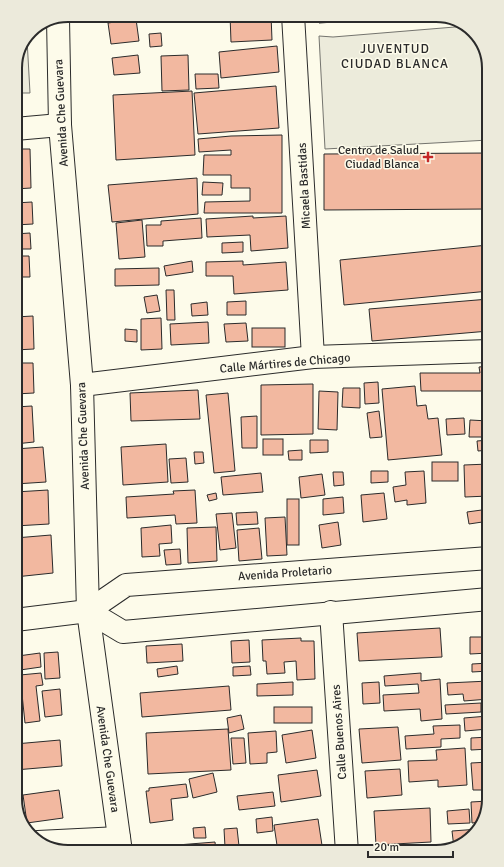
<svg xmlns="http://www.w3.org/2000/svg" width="504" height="867" font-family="Signika,sans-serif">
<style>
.green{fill:#ecebdb;stroke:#74746e}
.building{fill:#f2b8a0;stroke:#2b2b2b}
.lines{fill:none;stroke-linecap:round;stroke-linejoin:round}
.street-casing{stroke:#2b2b2b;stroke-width:24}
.secondary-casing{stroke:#2b2b2b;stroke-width:24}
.street{stroke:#fdfbea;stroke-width:22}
.secondary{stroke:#fdfbea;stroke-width:22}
.poi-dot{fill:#c62828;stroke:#fdfbea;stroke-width:1.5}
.labels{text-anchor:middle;stroke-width:3;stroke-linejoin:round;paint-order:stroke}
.street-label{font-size:12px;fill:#2b2b2b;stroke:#fdfbea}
.poi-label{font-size:12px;fill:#2b2b2b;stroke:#fdfbea;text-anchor:end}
.neighbourhood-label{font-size:13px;letter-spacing:1px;fill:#2b2b2b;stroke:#fdfbea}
.rim{fill:none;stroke:#2b2b2b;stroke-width:2}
</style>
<rect width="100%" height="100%" fill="#fdfbea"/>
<g class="green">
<path d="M467,26c5,6 13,12 16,18 10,19 6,74 6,96l-164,9 -6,-113 14,1z"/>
<path d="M27,39l3,54h-15v-28z"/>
</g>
<g class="building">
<path d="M147,15h20l1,7h-21z"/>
<path d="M230,15h41l1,25 -41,2z"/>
<path d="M318,15h63v4l-62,4z"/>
<path d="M412,15h28l3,1 -31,1z"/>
<path d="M136,19l3,22 -28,3 -3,-21z"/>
<path d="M161,33l1,13 -12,1 -1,-13z"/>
<path d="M277,46l2,26 -58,6 -2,-26z"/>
<path d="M138,55l2,18 -26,2 -2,-17z"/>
<path d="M188,55l1,35 -27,1 -1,-35z"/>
<path d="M195,74h23l1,14 -23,1z"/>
<path d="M276,86l3,42 -81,6 -4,-41z"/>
<path d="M192,91l3,64 -79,5 -3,-65z"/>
<path d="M282,135v78h-78l1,-11 45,-1v-13h-19v-13h-28l1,-20h27v-5l-32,2 -1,-13 33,-3z"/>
<path d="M15,149h15l1,39 -16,1z"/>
<path d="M489,153v56l-165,1v-56z"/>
<path d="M197,178l1,36 -86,8 -4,-37z"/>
<path d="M203,182l20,1 -1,12h-20z"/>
<path d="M32,202l1,22 -18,1v-22z"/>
<path d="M253,216v2l33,-2 2,32 -37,3 -1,-16 -43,2 -1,-18z"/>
<path d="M201,218l1,20 -39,3v5h-16l-1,-21h15v-4z"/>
<path d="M142,220l3,37 -26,2 -3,-36z"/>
<path d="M30,233l1,16h-16v-15z"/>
<path d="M243,242v10l-21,1v-10z"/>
<path d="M488,245l1,46 -145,14 -4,-45z"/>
<path d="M15,256h14l1,21h-15z"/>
<path d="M192,261l1,11 -27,4 -2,-10z"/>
<path d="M243,261v4l43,-3 2,28 -54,4 -1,-18h-27v-14z"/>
<path d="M159,268v17l-44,1v-17z"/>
<path d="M166,290h8l1,30h-8z"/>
<path d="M157,295l3,16 -13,2 -3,-16z"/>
<path d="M489,299v32l-117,10 -3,-32z"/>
<path d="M246,301v14h-19v-13z"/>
<path d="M207,302l1,13 -16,1 -1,-12z"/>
<path d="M33,316l1,33 -19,1v-33z"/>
<path d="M161,318l1,31 -21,1v-31z"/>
<path d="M208,322l1,21 -38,2 -1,-21z"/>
<path d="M246,323l2,18 -22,1 -2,-18z"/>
<rect x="252" y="328" width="33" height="19"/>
<path d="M125,329l12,1v12l-12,-1z"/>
<path d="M15,363h18l1,30 -19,1z"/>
<path d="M489,366v19l-7,1 1,5h-62l-1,-18h60l-1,-6z"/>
<path d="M378,382l1,21 -14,1 -1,-21z"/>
<path d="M313,384v50l-52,1v-50z"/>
<path d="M415,386l2,20 9,-1 2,14 10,-1 4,37 -54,5 -6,-71z"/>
<path d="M343,388h17v20l-18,-1z"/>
<path d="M198,390l2,29 -69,2 -1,-28z"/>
<path d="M319,391l19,1 -1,38 -19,-1z"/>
<path d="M228,393l7,78 -21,2 -8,-78z"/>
<path d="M32,406l2,36 -19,2v-37z"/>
<path d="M379,411l3,26 -12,1 -3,-25z"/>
<path d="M257,416v32h-15l-1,-31z"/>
<path d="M464,418l1,16 -18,1 -1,-16z"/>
<path d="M470,420l19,1v16h-20z"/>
<rect x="263" y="439" width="20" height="16"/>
<path d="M310,440h18v12l-18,1z"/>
<path d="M489,440v10l-11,1 -1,-10z"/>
<path d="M166,444l2,38 -45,3 -2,-38z"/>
<path d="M43,447l3,35 -31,2v-35z"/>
<path d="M302,450v10h-13l-1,-9z"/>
<path d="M194,452h9l1,11 -9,1z"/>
<path d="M186,458l2,24 -17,1 -2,-24z"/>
<rect x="432" y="462" width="26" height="19"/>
<path d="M489,464v32l-24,1 -1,-32z"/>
<path d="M371,471h17v11l-17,1z"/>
<path d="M424,471l2,32 -19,2v-5l-12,2 -2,-15 13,-2 -1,-13z"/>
<path d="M333,472h10l1,13 -10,1z"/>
<path d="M261,473l2,19 -40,3 -2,-18z"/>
<path d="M322,474l3,21 -24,3 -2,-21z"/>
<path d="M48,490l1,34 -34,2v-34z"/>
<path d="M195,490l2,33 -21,1 -1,-9 -48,3 -1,-21 48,-3 -1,-3z"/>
<path d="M216,493l1,6 -8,2 -2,-6z"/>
<path d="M384,493l3,26 -24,3 -2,-27z"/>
<path d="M343,497l1,16 -21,2v-16z"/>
<rect x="287" y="499" width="12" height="46"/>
<path d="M489,509v12l-20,3 -2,-12z"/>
<path d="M257,512l1,12 -21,1 -1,-12z"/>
<path d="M232,513l4,35 -16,2 -4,-36z"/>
<path d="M285,517l2,38 -20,1 -2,-38z"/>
<path d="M338,522l3,23 -19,3 -3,-23z"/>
<path d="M171,525l1,18 -13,1 1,12 -18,1 -1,-29z"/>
<path d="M216,527l1,34 -29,2 -1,-35z"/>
<path d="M259,528l3,31 -23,2 -2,-31z"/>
<path d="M51,535l2,38 -38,4v-39z"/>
<path d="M180,549l1,15 -15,1 -2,-15z"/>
<path d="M440,628l2,29 -83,4 -2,-28z"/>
<path d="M470,637h19v16l-19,1z"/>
<path d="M301,638v3h13l1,38 -18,1 -1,-19 -12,1 1,11 -18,1 -1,-13h-3l-1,-21z"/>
<path d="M249,640l1,22 -18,1 -1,-22z"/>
<path d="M182,644l1,17 -36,2 -1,-17z"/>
<path d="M58,652l2,26 -15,1 -1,-26z"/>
<path d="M40,653l1,14 -21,3 -2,-14z"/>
<path d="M489,663v8l-17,1v-8z"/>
<path d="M15,664l3,36h-3z"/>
<path d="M177,666l1,8 -20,3 -1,-8z"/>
<path d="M250,666l1,9 -18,1v-9z"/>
<path d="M41,673l2,12 -7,1 4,35 -15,2 -5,-48z"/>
<path d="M421,673v8l19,-2 2,40 -21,2 -1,-12 -36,2 -1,-16 36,-2 -1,-9 -33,2 -1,-10z"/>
<path d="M489,681v18l-25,2 -1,-7 -15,1 -1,-12z"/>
<path d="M293,682v13l-36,1v-12z"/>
<path d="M379,682l1,21 -17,1 -1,-21z"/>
<path d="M229,686l2,24 -89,7 -2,-24z"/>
<path d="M60,689l2,26 -17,2 -3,-26z"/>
<path d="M481,703v9l-35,2 -1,-9z"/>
<rect x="274" y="707" width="38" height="16"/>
<path d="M241,715l3,14 -15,4 -2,-15z"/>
<path d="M488,716v13l-23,2 -1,-13z"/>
<path d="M460,725v13l-19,1v8l-35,2 -1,-13 29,-2 -1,-8z"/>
<path d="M398,727l3,33 -39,3 -3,-34z"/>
<path d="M228,729l3,41 -83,4 -2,-41z"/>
<path d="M312,730l4,28 -30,5 -4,-28z"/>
<path d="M276,731l1,21 -10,1v10l-17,1 -2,-31z"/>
<path d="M489,737v12l-18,1v-12z"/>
<path d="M231,738h13l2,25 -13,1z"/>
<path d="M60,740l2,26 -47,4v-26z"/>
<path d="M465,748l2,37 -29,2v-7l-29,2 -1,-21 29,-1 -1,-10z"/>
<path d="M489,762v28h-16l-2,-27z"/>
<path d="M400,769l2,26 -35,3 -2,-27z"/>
<path d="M317,770l4,26 -40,6 -3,-27z"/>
<path d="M213,773l4,19 -24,6 -4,-19z"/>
<path d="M186,784l2,13 -17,2 2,21 -23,3 -4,-32h3v-3z"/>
<path d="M59,790l4,28 -36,5 -4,-28z"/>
<path d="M273,792l2,14 -36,4 -2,-14z"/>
<path d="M488,801l-6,21 -10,1 -1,-21z"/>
<path d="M430,808l1,34 -55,3 -2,-34z"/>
<path d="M469,809l1,14 -22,1 -1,-13z"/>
<path d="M18,812h3l1,12 -2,-2z"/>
<path d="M272,817l1,14 -16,2 -1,-14z"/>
<path d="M318,819l5,33h-45l-4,-27z"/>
<path d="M205,827l1,11h-12l-1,-10z"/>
<path d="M237,828l2,18 -14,1 -1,-18z"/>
<path d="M479,829l-20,18 -5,1 -2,-17z"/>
<path d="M215,842l1,10h-64v-5z"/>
<path d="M105,850v2h-28v-1z"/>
</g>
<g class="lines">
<g class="street-casing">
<g id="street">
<path d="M293,15l20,342"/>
<path d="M15,129l45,-4"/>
<path d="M82,385l231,-28 176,-6"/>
<path d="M88,611l33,241"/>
<path d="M331,612l16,240"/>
<path d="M38,842l81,-4"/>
</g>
</g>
<g class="secondary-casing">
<g id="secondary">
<path d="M58,19l2,106 22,260 6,226"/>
<path d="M88,611l35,21 366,-33"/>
<path d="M15,620l73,-9 38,-26 363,-27"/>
</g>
</g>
<use href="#street" class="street"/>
<use href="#secondary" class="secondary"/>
</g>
<path class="poi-dot" d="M426 151h4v4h4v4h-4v4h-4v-4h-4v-4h4z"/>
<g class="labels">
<g class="street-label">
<text transform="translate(61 113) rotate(-93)" y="4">Avenida Che Guevara</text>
<text transform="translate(304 186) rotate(-93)" y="4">Micaela Bastidas</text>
<text transform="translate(285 363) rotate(-5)" y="4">Calle Mártires de Chicago</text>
<text transform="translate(83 436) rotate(-92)" y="4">Avenida Che Guevara</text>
<text transform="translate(285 573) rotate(-4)" y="4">Avenida Proletario</text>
<text transform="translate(339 732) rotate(-94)" y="4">Calle Buenos Aires</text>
<text transform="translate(108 759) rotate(82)" y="4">Avenida Che Guevara</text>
</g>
<g class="poi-label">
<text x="419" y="154">Centro de Salud<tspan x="419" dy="14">Ciudad Blanca</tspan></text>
</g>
<g class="neighbourhood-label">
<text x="395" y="53">JUVENTUD<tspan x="395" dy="15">CIUDAD BLANCA</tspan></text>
</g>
</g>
<path d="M0 0H504V867H0ZM68 22H436A46 46 0 0 1 482 68V799A46 46 0 0 1 436 845H68A46 46 0 0 1 22 799V68A46 46 0 0 1 68 22Z" fill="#eceadb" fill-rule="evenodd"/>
<path class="rim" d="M68 22H436A46 46 0 0 1 482 68V799A46 46 0 0 1 436 845H68A46 46 0 0 1 22 799V68A46 46 0 0 1 68 22Z"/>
<path d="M368 851v6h85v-6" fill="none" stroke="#2b2b2b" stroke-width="2"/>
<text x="374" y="851" font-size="12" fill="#2b2b2b" stroke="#fdfbea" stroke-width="3" paint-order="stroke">20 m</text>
</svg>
